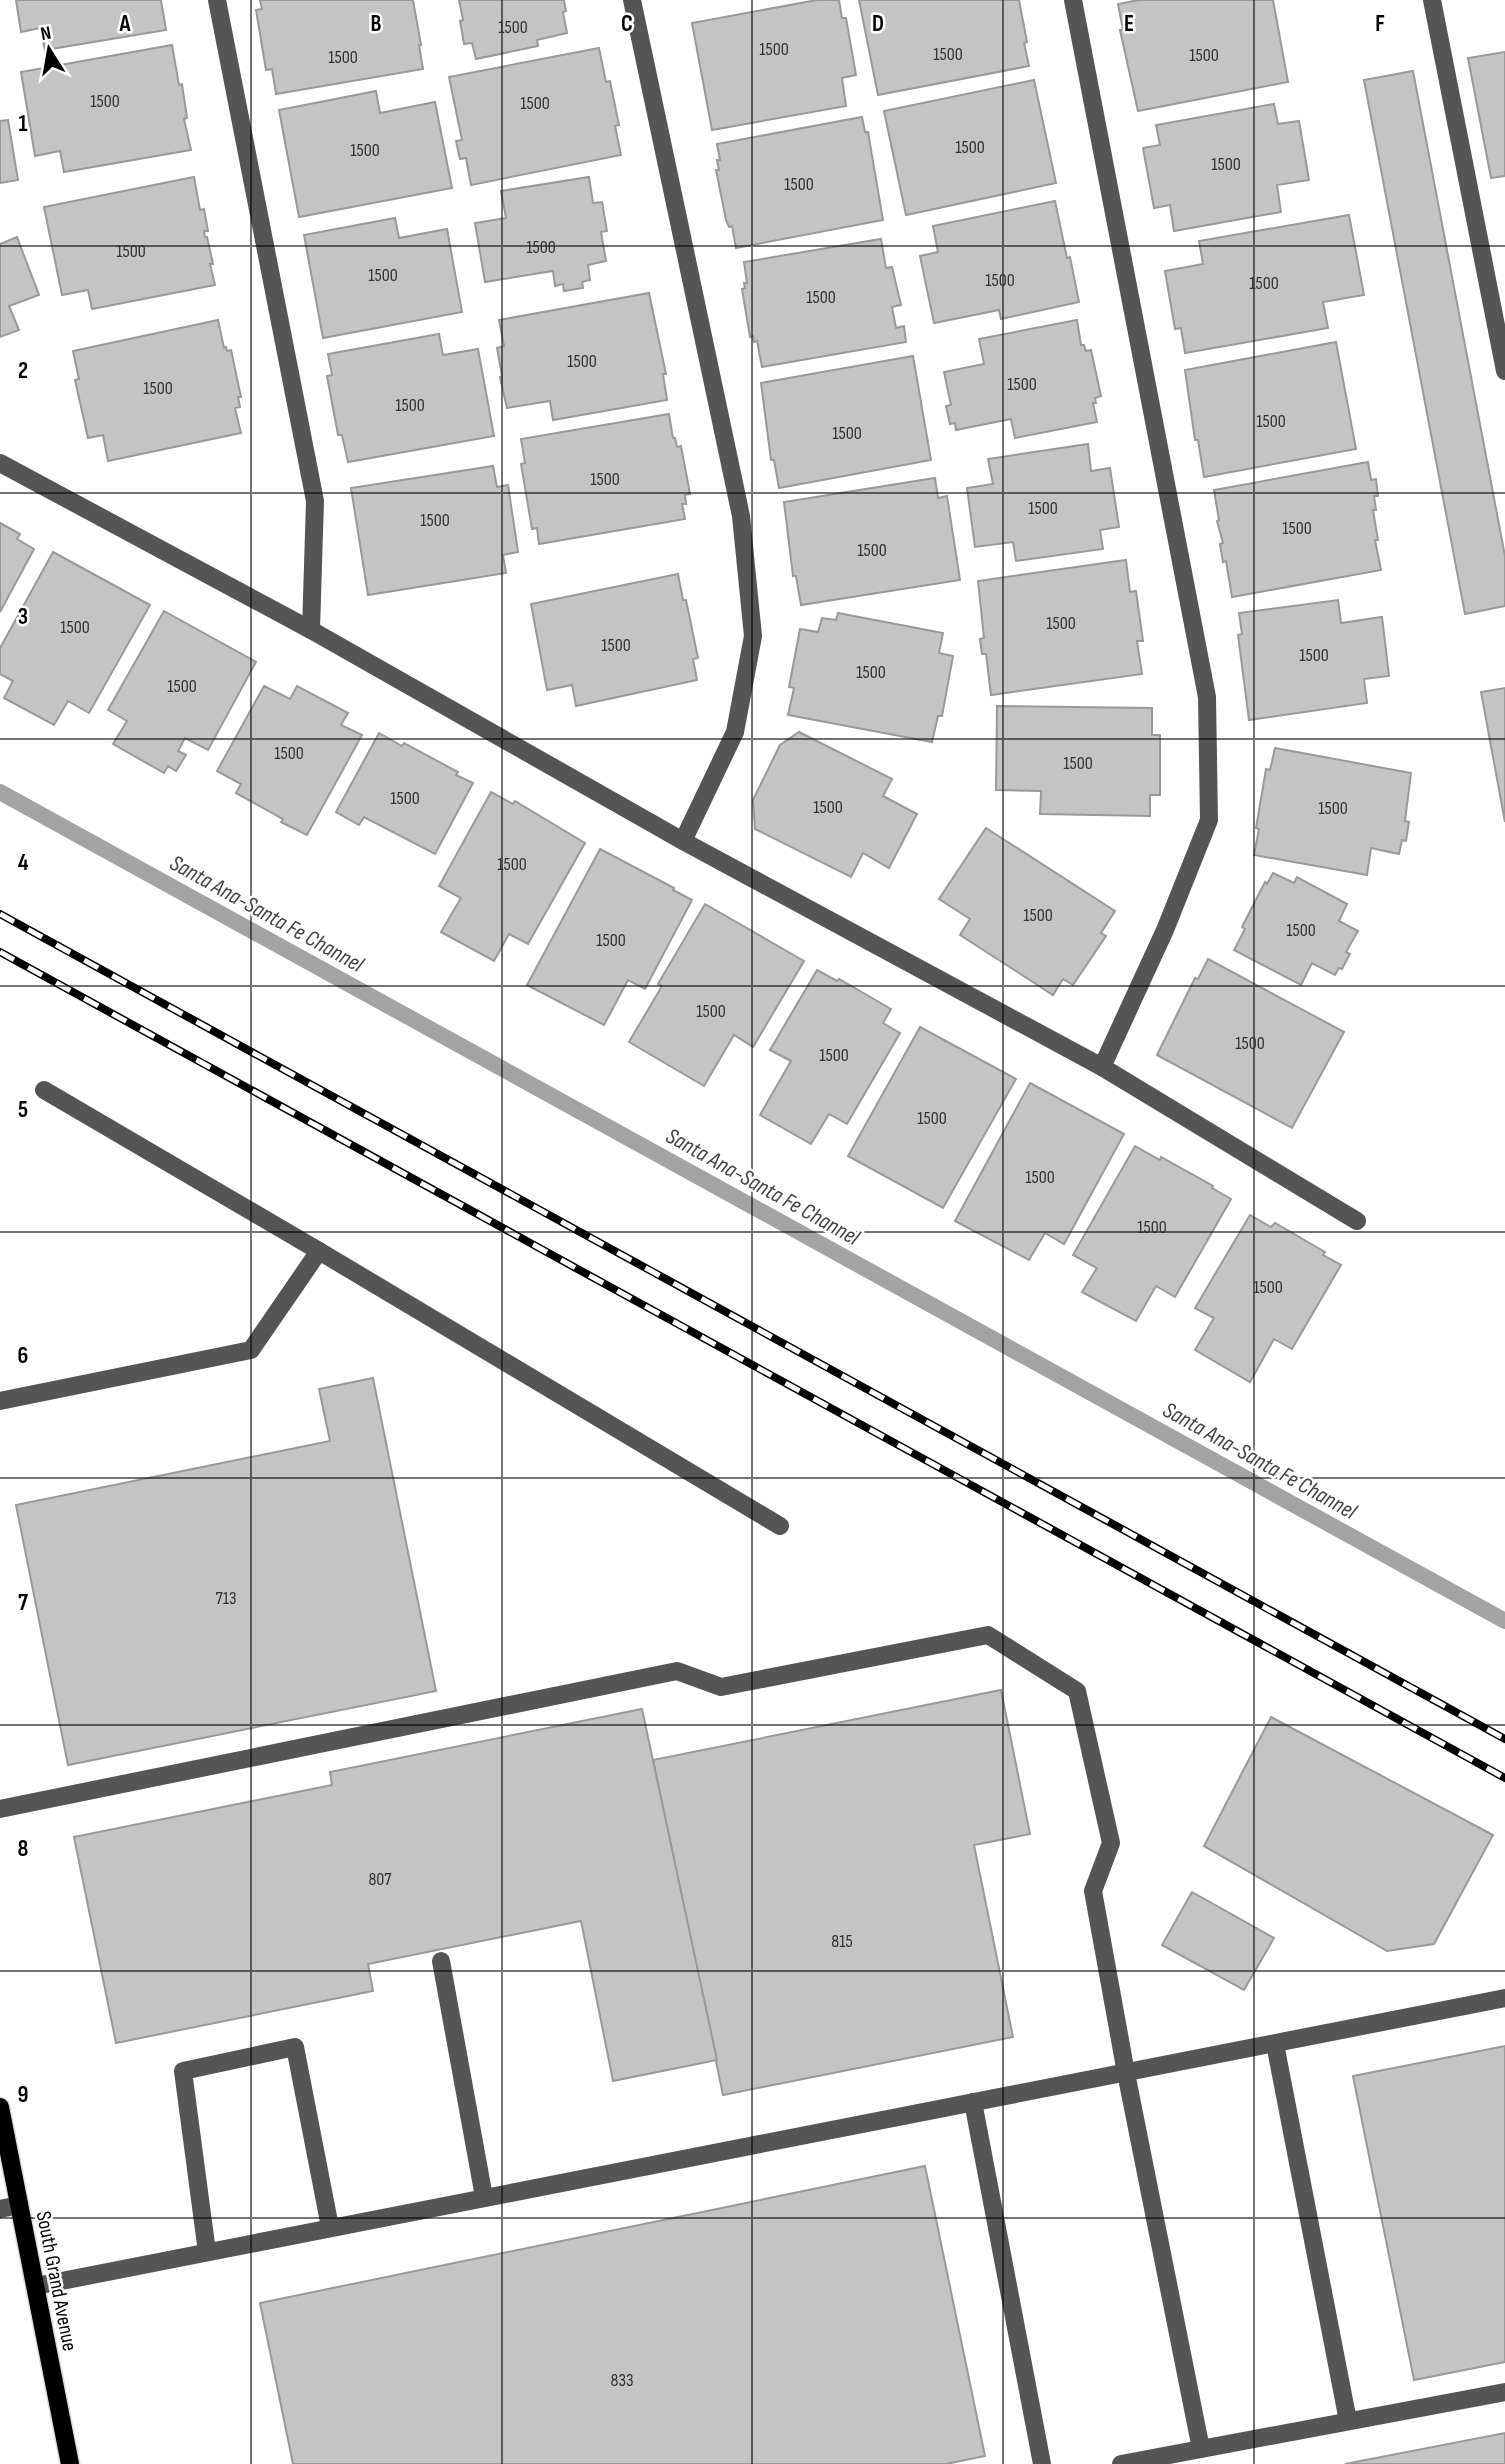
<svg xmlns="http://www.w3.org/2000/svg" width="1505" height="2464" font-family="'Sofia Sans Condensed',sans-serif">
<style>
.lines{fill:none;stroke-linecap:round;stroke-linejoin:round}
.stream{stroke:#a3a3a3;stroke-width:16}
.building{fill:#c4c4c4;stroke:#999;stroke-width:2}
.major-casing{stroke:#dbdbdb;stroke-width:21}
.minor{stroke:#555;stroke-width:18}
.major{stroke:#000;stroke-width:18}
.rail-casing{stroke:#000;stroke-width:8}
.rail{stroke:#fff;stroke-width:5;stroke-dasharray:16;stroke-linecap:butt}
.grid{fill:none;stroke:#000;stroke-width:2;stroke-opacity:0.55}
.labels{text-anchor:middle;stroke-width:5;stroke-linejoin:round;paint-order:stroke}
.number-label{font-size:18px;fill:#313131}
.street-label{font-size:21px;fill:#000;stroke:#fff}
.water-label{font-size:23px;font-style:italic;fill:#444;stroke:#fff}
.grid-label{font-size:23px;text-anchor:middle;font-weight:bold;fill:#000;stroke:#fff;stroke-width:5;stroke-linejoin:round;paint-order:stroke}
</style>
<rect width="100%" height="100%" fill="#fff"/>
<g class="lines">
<path class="stream" d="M0,792l1505,829"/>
</g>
<g class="building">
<path d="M16,0h145l5,30 -121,20 -5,-22 -19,4z"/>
<path d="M260,0h153l8,45h-2l4,24 -147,25 -4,-25 -6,1 -10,-60 6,-1z"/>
<path d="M459,0h105l2,11 -3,1 4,21 -30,7 1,6 -62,13 -4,-16 -8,1 -4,-23 3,-1z"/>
<path d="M817,0h22l3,18h4l10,57 -14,3 4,28 -134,24 -20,-107z"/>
<path d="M859,0h160l8,42 -3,1 5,23 -151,29z"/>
<path d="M1139,0h134l15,82 -150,29 -18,-81h3l-5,-26z"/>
<path d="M172,45l7,40 3,-1 5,34 -3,1 7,31 -127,22 -4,-21 -25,5 -14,-84z"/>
<path d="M599,48l7,34 4,-1 9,44 -4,1 6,29 -150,30 -5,-27 -6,1 -4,-18 6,-1 -13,-63z"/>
<path d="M1505,52v124l-14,2 -23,-120z"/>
<path d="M1413,71l92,485v50l-40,8 -101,-534z"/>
<path d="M1034,80l22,103 -150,32 -22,-104z"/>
<path d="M376,91l4,22 55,-11 17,86 -153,29 -20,-107z"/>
<path d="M1274,104l4,20 21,-3 10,59 -32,5 4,27 -107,19 -4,-26 -16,3 -11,-60 17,-3 -4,-20z"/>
<path d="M862,117l3,15h3l15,88 -147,28 -4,-22 -3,1 -3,-7 -10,-50h3l-2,-10h3l-3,-16z"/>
<path d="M8,120l10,60 -18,3v-62z"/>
<path d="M194,177l6,33 4,-1 4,22h-4l1,6h2l6,27h-3l5,21 -123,24 -4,-19 -26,5 -18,-88z"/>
<path d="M589,177l4,26 9,-1 5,29 -6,1 5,29 -18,4 2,15 -8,2 1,6 -19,3 -1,-7 -8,2 -2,-15 -68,11 -10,-59 31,-5 -5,-27z"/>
<path d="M1055,201l12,57 3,-1 9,45 -78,17 -2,-9 -65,13 -14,-67 18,-4 -5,-26z"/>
<path d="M1349,215l15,80 -41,7 5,26 -143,25 -4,-25 -6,1 -10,-58 38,-7 -4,-23z"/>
<path d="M395,218l4,20 48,-9 15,83 -139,26 -19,-103z"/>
<path d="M17,237l22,58 -30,11 10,24 -19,7v-93z"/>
<path d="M881,239l5,29 6,-1 9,38 -9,2 4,21 8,-2 2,16 -144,25 -5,-26 -3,1 -1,-6 -3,1 -8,-48 3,-1 -1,-5h3l-3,-21z"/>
<path d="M649,293l17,81h-3l4,26 -114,20 -3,-19 -43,7 -7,-31 2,-1 -5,-28 7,-2 -5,-26z"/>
<path d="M218,320l6,28 2,-1 1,4 4,-1 10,47h-3l2,10 -5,1 6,25 -133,28 -5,-26 -15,3 -13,-58 4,-1 -6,-28z"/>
<path d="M1077,320l4,25h3l2,6 5,-1 10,46 -6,2 1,5h-3l4,19 -82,16 -4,-19 -55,11 -1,-7 -5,1 -4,-18 5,-1 -7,-33 40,-8 -5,-25z"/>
<path d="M439,334l4,21 35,-6 16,87 -146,26 -6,-27h-4l-11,-59 5,-1 -4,-21z"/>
<path d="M1336,342l20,107 -152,28 -6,-37h-3l-10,-70z"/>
<path d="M913,356l18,104 -152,28 -5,-28h-3l-10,-77z"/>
<path d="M669,414l4,24h2l2,9 4,-1 9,48 -5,1 1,9h-4l3,15 -146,25 -2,-16 -5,1 -11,-65 4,-1 -4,-24z"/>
<path d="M1088,444l3,27 19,-3 9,59 -19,3 3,19 -87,12 -3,-19 -38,5 -8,-59 26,-4 -5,-25z"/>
<path d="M1368,462l3,18 5,-1 2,17h-4l2,14h-3l5,30h-3l6,30 -149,27 -6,-36 -3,1 -3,-18 3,-1 -6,-22 2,-1 -5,-30z"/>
<path d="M493,466l4,21 11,-2 10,67 -15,3 3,18 -138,22 -17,-107z"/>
<path d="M935,478l3,20 9,-2 13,84 -159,25 -5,-29h-3l-9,-74z"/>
<path d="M0,523l20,11 -3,5 17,10 -34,63z"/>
<path d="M53,552l97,53 -61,108 -21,-12 -14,24 -50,-27 9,-17 -13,-7v-26z"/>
<path d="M1126,560l4,32 6,-1 7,50h-6l5,33 -151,21 -5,-41h-4l-2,-15 4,-1 -6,-57z"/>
<path d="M678,574l5,26h3l12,58 -5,1 4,21 -121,26 -4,-21 -25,5 -16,-86z"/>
<path d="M1338,600l3,23 41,-6 7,59 -25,3 3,24 -118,17 -11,-85 4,-1 -3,-21z"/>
<path d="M164,611l92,51 -48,88 -23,-12 -7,13 8,4 -10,16 -8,-5 -4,7 -51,-29 14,-23 -19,-11z"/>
<path d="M838,613l105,20 -4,20 14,3 -11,60h-4l-6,26 -144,-27 6,-27 -5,-1 11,-58 18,3 4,-14 14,2z"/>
<path d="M264,686l26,13 7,-13 51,27 -7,12 21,10 -55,100 -26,-13 2,-3 -47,-26 5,-9 -24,-13z"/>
<path d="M1505,688v134l-24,-130z"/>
<path d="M997,706l155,2v27h8v60h-10v21l-110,-2 1,-23 -45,-1z"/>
<path d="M799,732l93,47 -9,17 34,18 -28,54 -26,-15 -12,24 -96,-48 -2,-29 27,-55z"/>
<path d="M379,733l23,13 2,-3 54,29 -2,3 17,8 -38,71 -71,-37 -5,8 -23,-13z"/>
<path d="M1275,748l136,25 -6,48 4,1 -3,19 -4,-1 -3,14 -28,-6 -4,27 -113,-20 5,-26 -3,-1 10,-59 4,1z"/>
<path d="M491,792l22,12 2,-3 70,42 -57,101 -19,-10 -15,27 -53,-29 20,-34 -22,-12z"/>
<path d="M986,828l129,83 -14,22 5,3 -33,49 -10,-6 -10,16 -93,-60 10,-16 -31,-20z"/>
<path d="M600,849l74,39 -1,2 19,10 -47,89 -17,-9 -24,45 -77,-40z"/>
<path d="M1273,873l21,10 3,-6 50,27 -8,17 19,10 -12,21 4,2 -8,15 -3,-1 -4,7 -23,-12 -11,22 -67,-35 11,-21 -3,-2 23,-45 2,2z"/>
<path d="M705,904l99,57 -51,86 -19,-12 -30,51 -75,-44 33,-56 -4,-2z"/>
<path d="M1208,959l136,73 -52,96 -135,-73 38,-77 3,1z"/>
<path d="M817,970l20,11 2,-2 52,30 -8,14 17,10 -53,91 -18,-10 -18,30 -51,-29 31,-54 -21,-11z"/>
<path d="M920,1027l96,52 -73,129 -95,-52z"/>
<path d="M1030,1083l94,51 -60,110 -19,-11 -16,27 -74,-39z"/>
<path d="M1135,1146l25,14 1,-3 52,29 -1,2 19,11 -56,98 -19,-11 -20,35 -54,-29 15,-24 -24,-13z"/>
<path d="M1250,1215l21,12 4,-4 50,29 -2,3 18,10 -49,84 -18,-10 -24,43 -55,-32 19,-32 -19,-10z"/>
<path d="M373,1378l63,313 -368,74 -52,-260 314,-64 -11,-52z"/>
<path d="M1001,1690l29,144 -56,11 39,192 -290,58 -70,-335z"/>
<path d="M642,1709l75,351 -104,21 -32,-160 -213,43 5,27 -257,52 -42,-206 258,-52 -2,-13z"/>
<path d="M1271,1717l222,118 -59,109 -47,7 -183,-105z"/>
<path d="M1192,1892l82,46 -30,52 -82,-45z"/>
<path d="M1505,2046v316l-91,18 -61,-304z"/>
<path d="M925,2166l60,290 -39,8h-653l-33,-161z"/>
<path d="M1505,2433v31h-160z"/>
</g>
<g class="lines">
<g class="major-casing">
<path id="major" d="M0,2107l70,357"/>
</g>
<g class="minor">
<path d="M217,0l98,501 -4,129"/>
<path d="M632,0l109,516 12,120 -18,96 -52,109"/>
<path d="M1073,0l134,697 2,123 -44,110 -63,137"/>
<path d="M1432,0l73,371"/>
<path d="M0,463l311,167 372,211 419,226 255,154"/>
<path d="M44,1090l275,161 461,275"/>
<path d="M0,1401l251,-51 68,-99"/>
<path d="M0,1809l677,-138 44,16 267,-52 89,56 34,152 -18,48 33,182 75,376"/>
<path d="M441,1961l43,236"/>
<path d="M1275,2044l73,377"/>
<path d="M973,2102l69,362"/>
<path d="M0,2209l19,-4"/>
<path d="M207,2252l-24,-181 112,-24 35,180"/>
<path d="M36,2286l1469,-288"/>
<path d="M1121,2464l384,-72"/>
</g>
<use href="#major" class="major"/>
<g class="rail-casing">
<g id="rail">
<path d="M0,914l1505,825"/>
<path d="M0,952l1505,826"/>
</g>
</g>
<use href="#rail" class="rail"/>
</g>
<path class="grid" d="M251,0v2464M502,0v2464M752,0v2464M1003,0v2464M1254,0v2464M0,246h1505M0,493h1505M0,739h1505M0,986h1505M0,1232h1505M0,1478h1505M0,1725h1505M0,1971h1505M0,2218h1505"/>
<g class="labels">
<g class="number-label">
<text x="513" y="33">1500</text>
<text x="774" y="55">1500</text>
<text x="948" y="60">1500</text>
<text x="1204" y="61">1500</text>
<text x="343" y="63">1500</text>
<text x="105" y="107">1500</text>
<text x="535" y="109">1500</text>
<text x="970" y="153">1500</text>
<text x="365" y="156">1500</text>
<text x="1226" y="170">1500</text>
<text x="799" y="190">1500</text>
<text x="541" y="253">1500</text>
<text x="131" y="257">1500</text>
<text x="383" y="281">1500</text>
<text x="1000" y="286">1500</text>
<text x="1264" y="289">1500</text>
<text x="821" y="303">1500</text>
<text x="582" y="367">1500</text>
<text x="1022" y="390">1500</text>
<text x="158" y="394">1500</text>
<text x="410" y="411">1500</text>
<text x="1271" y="427">1500</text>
<text x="847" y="439">1500</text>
<text x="605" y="485">1500</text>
<text x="1043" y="514">1500</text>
<text x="435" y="526">1500</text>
<text x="1297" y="534">1500</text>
<text x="872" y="556">1500</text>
<text x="1061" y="629">1500</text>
<text x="75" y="633">1500</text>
<text x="616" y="651">1500</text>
<text x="1314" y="661">1500</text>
<text x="871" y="678">1500</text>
<text x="182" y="692">1500</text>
<text x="289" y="759">1500</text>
<text x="1078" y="769">1500</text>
<text x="405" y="804">1500</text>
<text x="828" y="813">1500</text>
<text x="1333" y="814">1500</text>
<text x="512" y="870">1500</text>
<text x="1038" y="921">1500</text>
<text x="1301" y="936">1500</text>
<text x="611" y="946">1500</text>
<text x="711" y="1017">1500</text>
<text x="1250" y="1049">1500</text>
<text x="834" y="1061">1500</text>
<text x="932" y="1124">1500</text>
<text x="1040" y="1183">1500</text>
<text x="1152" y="1233">1500</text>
<text x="1268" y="1293">1500</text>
<text x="226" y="1604">713</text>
<text x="380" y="1885">807</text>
<text x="842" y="1947">815</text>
<text x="622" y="2386">833</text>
</g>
<g class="street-label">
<text transform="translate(57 2281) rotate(79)" y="7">South Grand Avenue</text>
</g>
<g class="water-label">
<text transform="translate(267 913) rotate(29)" y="8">Santa Ana-Santa Fe Channel</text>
<text transform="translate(763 1186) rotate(29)" y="8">Santa Ana-Santa Fe Channel</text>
<text transform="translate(1260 1460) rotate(29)" y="8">Santa Ana-Santa Fe Channel</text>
</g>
</g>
<g class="grid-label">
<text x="125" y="31">A</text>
<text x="376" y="31">B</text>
<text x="627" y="31">C</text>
<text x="878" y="31">D</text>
<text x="1129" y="31">E</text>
<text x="1380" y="31">F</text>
<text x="23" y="131">1</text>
<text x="23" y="378">2</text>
<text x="23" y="624">3</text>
<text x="23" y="870">4</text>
<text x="23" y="1117">5</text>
<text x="23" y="1363">6</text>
<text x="23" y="1610">7</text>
<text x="23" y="1856">8</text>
<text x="23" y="2102">9</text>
</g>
<g transform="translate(49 49) rotate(349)" stroke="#ffffff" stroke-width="5" paint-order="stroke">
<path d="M0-5L12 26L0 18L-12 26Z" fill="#000000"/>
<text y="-10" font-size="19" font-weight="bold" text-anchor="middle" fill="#000000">N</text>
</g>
</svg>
